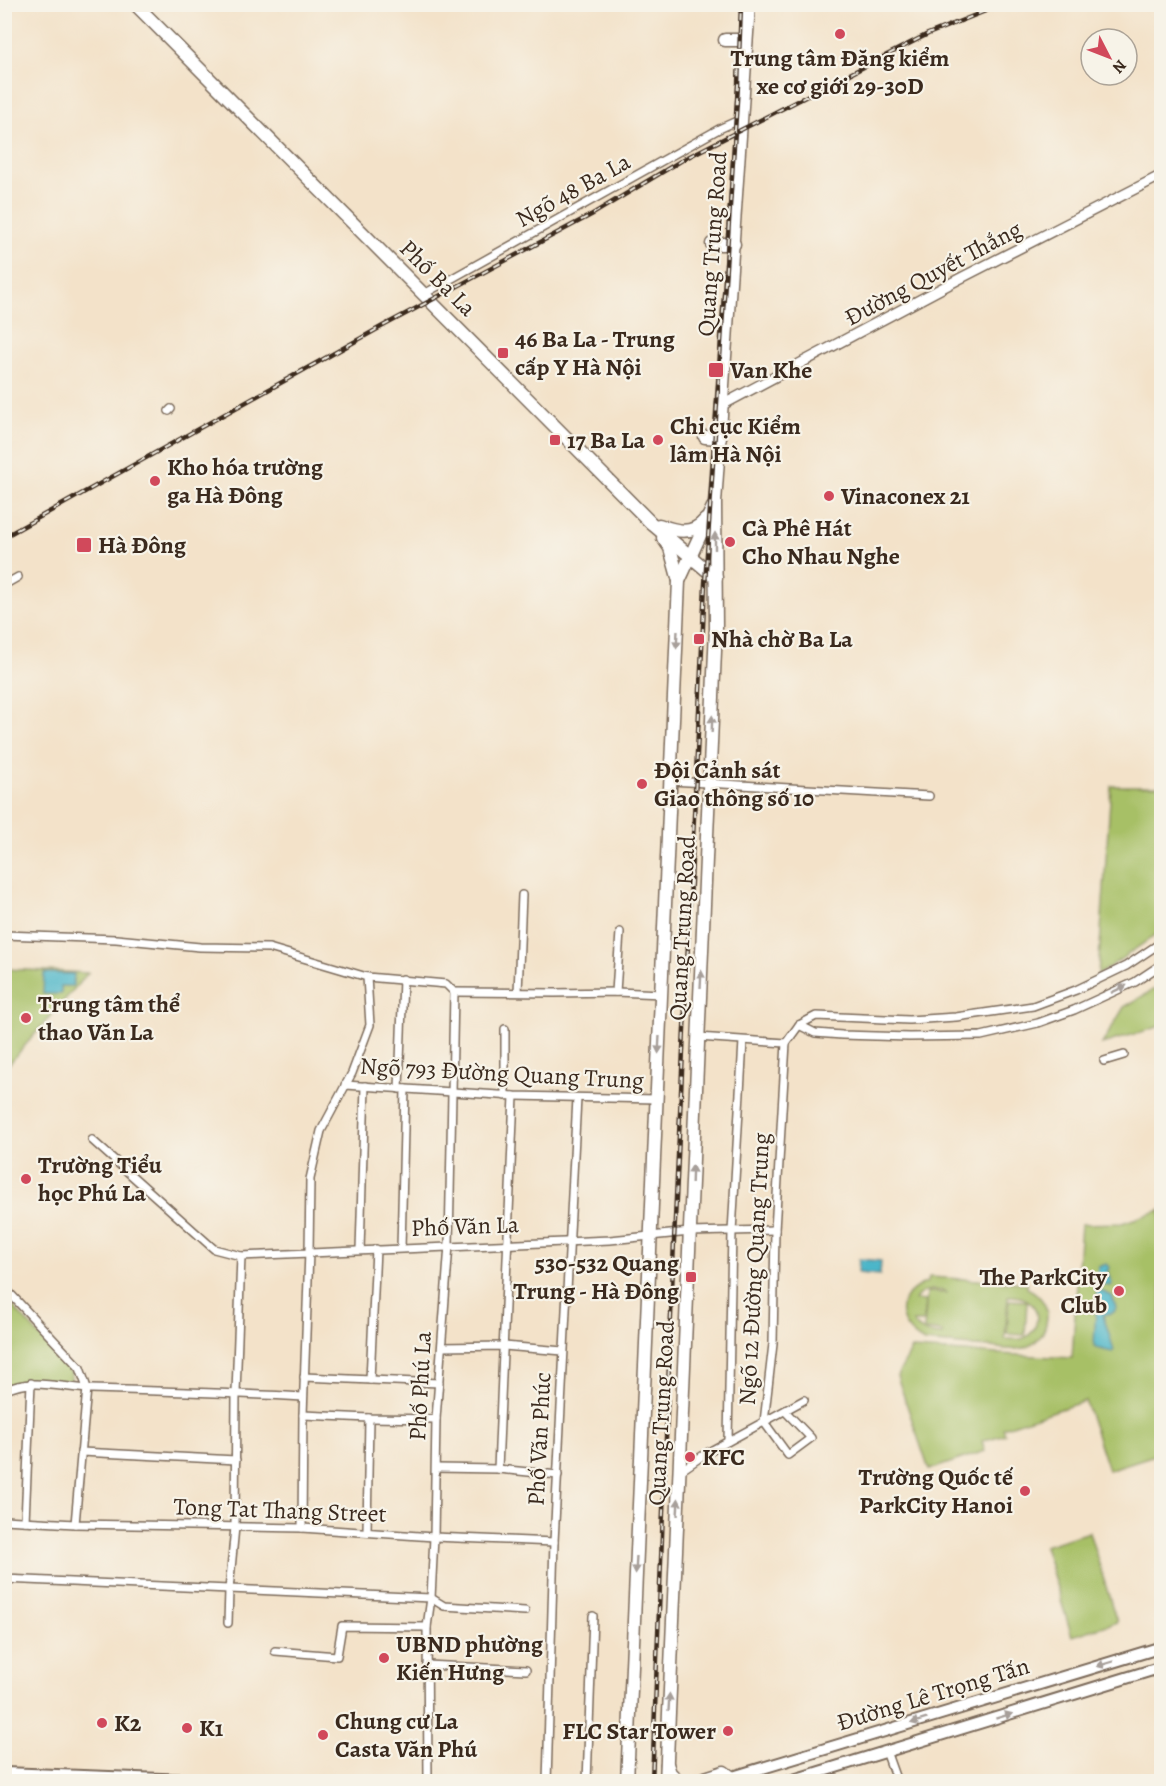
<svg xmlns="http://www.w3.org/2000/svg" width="1166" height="1786" font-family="Alegreya,serif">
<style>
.green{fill:#a7c066;stroke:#717542;stroke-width:1.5;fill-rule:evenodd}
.water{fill:#4bb6c9;stroke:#437074;stroke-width:1.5}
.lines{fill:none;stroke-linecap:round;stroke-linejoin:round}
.street-casing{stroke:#7b6a5a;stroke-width:10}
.secondary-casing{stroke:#7b6a5a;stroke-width:12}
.primary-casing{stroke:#7b6a5a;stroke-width:14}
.highway-casing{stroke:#7b6a5a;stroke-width:15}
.street{stroke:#fff;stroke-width:7}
.secondary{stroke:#fff;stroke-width:9}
.primary{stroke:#fff;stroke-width:10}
.highway{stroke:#fff;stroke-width:12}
.rail-casing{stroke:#3b2a1e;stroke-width:4.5}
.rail{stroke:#f7f3e8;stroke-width:2;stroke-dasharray:7;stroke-linecap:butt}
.oneway{fill:#a79f9a}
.poi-dot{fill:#d1495b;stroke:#f7f3e8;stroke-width:2}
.labels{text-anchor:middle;stroke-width:4.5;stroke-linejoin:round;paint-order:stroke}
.poi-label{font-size:24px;font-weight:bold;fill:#3b2a1e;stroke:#f7f3e8;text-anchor:start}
.street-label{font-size:24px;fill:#3b2a1e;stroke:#f7f3e8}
</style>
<rect width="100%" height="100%" fill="#f7f3e8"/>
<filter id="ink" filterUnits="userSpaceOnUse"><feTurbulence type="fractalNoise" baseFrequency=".0167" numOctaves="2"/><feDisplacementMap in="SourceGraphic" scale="12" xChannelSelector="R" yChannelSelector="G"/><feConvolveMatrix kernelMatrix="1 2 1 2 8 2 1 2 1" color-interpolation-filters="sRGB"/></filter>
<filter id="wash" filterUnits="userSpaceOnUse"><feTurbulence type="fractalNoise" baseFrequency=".008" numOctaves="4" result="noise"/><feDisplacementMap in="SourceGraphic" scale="24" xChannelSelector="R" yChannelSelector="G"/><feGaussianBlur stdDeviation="1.35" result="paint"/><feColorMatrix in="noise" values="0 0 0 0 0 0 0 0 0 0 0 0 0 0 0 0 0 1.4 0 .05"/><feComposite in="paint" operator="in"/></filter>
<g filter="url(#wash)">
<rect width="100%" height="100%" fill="#f3e2c9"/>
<g class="green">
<path d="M1111,786h50v145l-63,44z"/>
<path d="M5,969l83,4 -79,91 -4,-1z"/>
<path d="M1161,985v41l-59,18 22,-37z"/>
<path d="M1161,1210v243l-53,17 -23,-69 -82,27 2,6 -23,7 3,10 -56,19 -32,-94 15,-27 160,9 9,-134 41,-1z"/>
<path d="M929,1277l98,6v5c11,5 21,16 20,29 -1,15 -9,27 -24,31 -11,3 -23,0 -33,-1 -22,-1 -44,-3 -66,-5 -31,-17 -30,-48 4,-60zM932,1290l13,1 1,2 -19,-1 -3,38 18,2v3c-12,-1 -22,-2 -29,-13h10l2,-21 -10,-1c3,-6 10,-9 17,-10zM1008,1296c6,0 13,0 19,4 14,8 13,31 -3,38 -6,2 -14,1 -19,1z"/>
<path d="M4,1296l67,76v10l-42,-1 -24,6z"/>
<path d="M1009,1300l18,1 -2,34 -18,-1z"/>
<path d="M1089,1532l28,90 -45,14 -28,-90z"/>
</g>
<g class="water">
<path d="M44,973l30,1 -1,12h-12v8h-18z"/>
<path d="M859,1259l22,2 -1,14 -22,-2z"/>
<path d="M1106,1264l4,4 -3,3 5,13 -1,2 -14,-2 1,-17z"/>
<path d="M1099,1290l13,6 4,12 -2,4 -11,3 11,35 -2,2 -16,-4 -2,-3 3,-54z"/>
</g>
</g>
<g filter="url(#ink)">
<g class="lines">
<g class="street-casing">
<g id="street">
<path d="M424,294l295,-165 22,-10"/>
<path d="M169,411l2,-2"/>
<path d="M4,585l14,-8"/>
<path d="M671,781l258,15"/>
<path d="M4,935l112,4 84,8 69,1 98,29 79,7 8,8"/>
<path d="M454,992l101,1 61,-1 46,2"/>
<path d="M518,992l4,-97"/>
<path d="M616,992l4,-60"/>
<path d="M799,1025l16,8 27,2 67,2 72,-1 57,-13 36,-13 61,-28 27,-18"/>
<path d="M505,1029v67"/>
<path d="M698,1037l88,6"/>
<path d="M1104,1061l20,-6"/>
<path d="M345,1085l169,11 143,3"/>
<path d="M399,1089l4,-110"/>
<path d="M92,1140l122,109 27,7 369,-16 80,-8 85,-2"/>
<path d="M401,1248l4,-159"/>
<path d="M360,1250l5,-164"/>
<path d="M4,1287l76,81 7,20 -12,136"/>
<path d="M442,1347l62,-1 59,5"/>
<path d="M304,1377l135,6"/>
<path d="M370,1380l6,-131"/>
<path d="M4,1391c27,-14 58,-3 87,-2 71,2 142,4 212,8"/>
<path d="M303,1415l66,3 67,1"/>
<path d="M764,1422l9,-78 2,-114 11,-187 13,-18 17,-9 93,4 47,-3 77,-11 43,-16 50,-24 36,-24"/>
<path d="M764,1422l24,33 23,-17 -26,-27"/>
<path d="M728,1441l4,-209 11,-191"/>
<path d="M81,1452l155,8"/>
<path d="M436,1468l62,1 60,6"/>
<path d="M498,1469l16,-373"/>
<path d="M679,1472l26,-18 99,-54"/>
<path d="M4,1520l71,4 227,4 132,9 120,5"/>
<path d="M25,1521l6,-138"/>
<path d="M302,1528l1,-113 6,-163 1,-73 11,-48 31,-58 18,-48 -3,-48"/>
<path d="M367,1531l2,-113"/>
<path d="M4,1579l427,19 13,8 81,5"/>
<path d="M228,1623l1,-33 6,-63 1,-134 5,-137"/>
<path d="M275,1651l62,5 5,-30 85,1"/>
<path d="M427,1665l99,5"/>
<path d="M886,1751l11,31"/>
<path d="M428,1782l-1,-155 4,-29 3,-61 2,-118 13,-174 5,-253"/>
<path d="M547,1782l7,-240 23,-444"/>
<path d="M587,1782l6,-166"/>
</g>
</g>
<g class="secondary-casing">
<path id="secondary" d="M722,405l237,-126 203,-104"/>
</g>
<g class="primary-casing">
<g id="primary">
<path d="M4,1773l237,9"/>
<path d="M716,1782l446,-135"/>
<path d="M787,1782l375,-115"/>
</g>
</g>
<g class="highway-casing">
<g id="highway">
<path d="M135,4l516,519 65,55"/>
<path d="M725,40h21"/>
<path d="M712,244h22"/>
<path d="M705,437l15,1"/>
<path d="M659,525c17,6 33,11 46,-5"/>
<path d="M663,538l7,10 9,33"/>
<path d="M667,1764l3,9 10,9"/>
<path d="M627,1782l52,-1201 34,-74"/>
<path d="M666,1782l50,-1154 -1,-125 34,-499"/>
<path d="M693,1782l31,-10 7,5"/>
</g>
</g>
<use href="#street" class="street"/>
<use href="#secondary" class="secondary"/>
<use href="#primary" class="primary"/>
<use href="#highway" class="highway"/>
<g class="rail-casing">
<g id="rail">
<path d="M4,537l377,-210 210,-112 93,-56 244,-125 75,-30"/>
<path d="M652,1782l22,-541 31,-657 33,-499 3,-81"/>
</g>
</g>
<use href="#rail" class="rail"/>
</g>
<defs><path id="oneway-solid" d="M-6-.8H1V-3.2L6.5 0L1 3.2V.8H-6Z" transform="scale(1.5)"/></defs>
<g class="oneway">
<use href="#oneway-solid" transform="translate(715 541) rotate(-90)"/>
<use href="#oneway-solid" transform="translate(677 640) rotate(93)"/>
<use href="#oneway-solid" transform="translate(712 724) rotate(-88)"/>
<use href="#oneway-solid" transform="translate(701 979) rotate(-87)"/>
<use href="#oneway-solid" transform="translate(1119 989) rotate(-26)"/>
<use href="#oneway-solid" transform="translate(659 1045) rotate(93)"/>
<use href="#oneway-solid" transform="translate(692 1174) rotate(-88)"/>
<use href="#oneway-solid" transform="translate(678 1507) rotate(-87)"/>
<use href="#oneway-solid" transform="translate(636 1565) rotate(93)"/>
<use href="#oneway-solid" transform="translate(1105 1664) rotate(163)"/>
<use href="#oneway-solid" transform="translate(669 1702) rotate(-87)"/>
<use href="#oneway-solid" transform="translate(1004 1716) rotate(-17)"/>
<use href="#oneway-solid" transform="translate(919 1721) rotate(163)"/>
</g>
</g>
<g class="poi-dot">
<circle cx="840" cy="34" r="6"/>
<rect x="497" y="347" width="12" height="12" rx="3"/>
<rect x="708" y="362" width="16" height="16" rx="3"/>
<rect x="549" y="434" width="12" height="12" rx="3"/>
<circle cx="658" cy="440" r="6"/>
<circle cx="155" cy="481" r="6"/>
<circle cx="829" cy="496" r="6"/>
<circle cx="730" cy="542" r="6"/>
<rect x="76" y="537" width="16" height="16" rx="3"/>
<rect x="693" y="633" width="12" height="12" rx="3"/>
<circle cx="642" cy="784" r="6"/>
<circle cx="26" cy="1018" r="6"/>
<circle cx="26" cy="1179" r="6"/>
<rect x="685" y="1271" width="12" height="12" rx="3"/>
<circle cx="1119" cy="1291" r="6"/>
<circle cx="690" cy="1457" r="6"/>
<circle cx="1025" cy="1491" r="6"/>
<circle cx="384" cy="1658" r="6"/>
<circle cx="102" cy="1723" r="6"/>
<circle cx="187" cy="1728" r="6"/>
<circle cx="728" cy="1731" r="6"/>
<circle cx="323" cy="1735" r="6"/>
</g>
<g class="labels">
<g class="poi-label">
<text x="840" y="66" text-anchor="middle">Trung tâm Đăng kiểm<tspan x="840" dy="28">xe cơ giới 29-30D</tspan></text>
<text x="515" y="347">46 Ba La - Trung<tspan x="515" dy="28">cấp Y Hà Nội</tspan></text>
<text x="730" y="378">Van Khe</text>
<text x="670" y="434">Chi cục Kiểm<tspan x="670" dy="28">lâm Hà Nội</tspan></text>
<text x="567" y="448">17 Ba La</text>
<text x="167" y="475">Kho hóa trường<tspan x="167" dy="28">ga Hà Đông</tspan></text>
<text x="841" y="504">Vinaconex 21</text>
<text x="742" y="536">Cà Phê Hát<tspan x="742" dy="28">Cho Nhau Nghe</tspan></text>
<text x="98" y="553">Hà Đông</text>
<text x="711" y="647">Nhà chờ Ba La</text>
<text x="654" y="778">Đội Cảnh sát<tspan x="654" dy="28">Giao thông số 10</tspan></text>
<text x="38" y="1012">Trung tâm thể<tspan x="38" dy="28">thao Văn La</tspan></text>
<text x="38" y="1173">Trường Tiểu<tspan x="38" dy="28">học Phú La</tspan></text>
<text x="679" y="1271" text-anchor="end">530-532 Quang<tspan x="679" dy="28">Trung - Hà Đông</tspan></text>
<text x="1107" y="1285" text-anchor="end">The ParkCity<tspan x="1107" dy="28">Club</tspan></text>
<text x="702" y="1465">KFC</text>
<text x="1013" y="1485" text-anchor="end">Trường Quốc tế<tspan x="1013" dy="28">ParkCity Hanoi</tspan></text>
<text x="396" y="1652">UBND phường<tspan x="396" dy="28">Kiến Hưng</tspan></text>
<text x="335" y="1729">Chung cư La<tspan x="335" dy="28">Casta Văn Phú</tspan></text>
<text x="114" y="1731">K2</text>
<text x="199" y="1736">K1</text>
<text x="716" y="1739" text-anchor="end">FLC Star Tower</text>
</g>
<g class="street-label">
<text transform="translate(573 190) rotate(-29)" y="8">Ngõ 48 Ba La</text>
<text transform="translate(712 244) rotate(-86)" y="8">Quang Trung Road</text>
<text transform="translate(933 273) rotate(-28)" y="8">Đường Quyết Thắng</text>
<text transform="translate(438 278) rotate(45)" y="8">Phố Ba La</text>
<text transform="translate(682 928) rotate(-87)" y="8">Quang Trung Road</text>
<text transform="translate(502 1073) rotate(3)" y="8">Ngõ 793 Đường Quang Trung</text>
<text transform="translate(465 1226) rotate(-2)" y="8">Phố Văn La</text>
<text transform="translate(754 1269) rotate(-87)" y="8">Ngõ 12 Đường Quang Trung</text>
<text transform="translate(420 1386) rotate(-87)" y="8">Phố Phú La</text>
<text transform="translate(661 1413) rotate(-87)" y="8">Quang Trung Road</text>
<text transform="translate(539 1439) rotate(-87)" y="8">Phố Văn Phúc</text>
<text transform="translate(280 1510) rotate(2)" y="8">Tong Tat Thang Street</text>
<text transform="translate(933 1694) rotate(-17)" y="8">Đường Lê Trọng Tấn</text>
</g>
</g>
<rect width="1166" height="1786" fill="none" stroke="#f7f3e8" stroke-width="24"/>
<g transform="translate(1109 57) rotate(132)"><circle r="28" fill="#f7f3e8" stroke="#aca397" stroke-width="1.5"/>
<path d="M0-4.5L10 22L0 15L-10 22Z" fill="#d1495b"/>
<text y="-9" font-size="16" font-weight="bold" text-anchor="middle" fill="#3b2a1e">N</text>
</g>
</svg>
